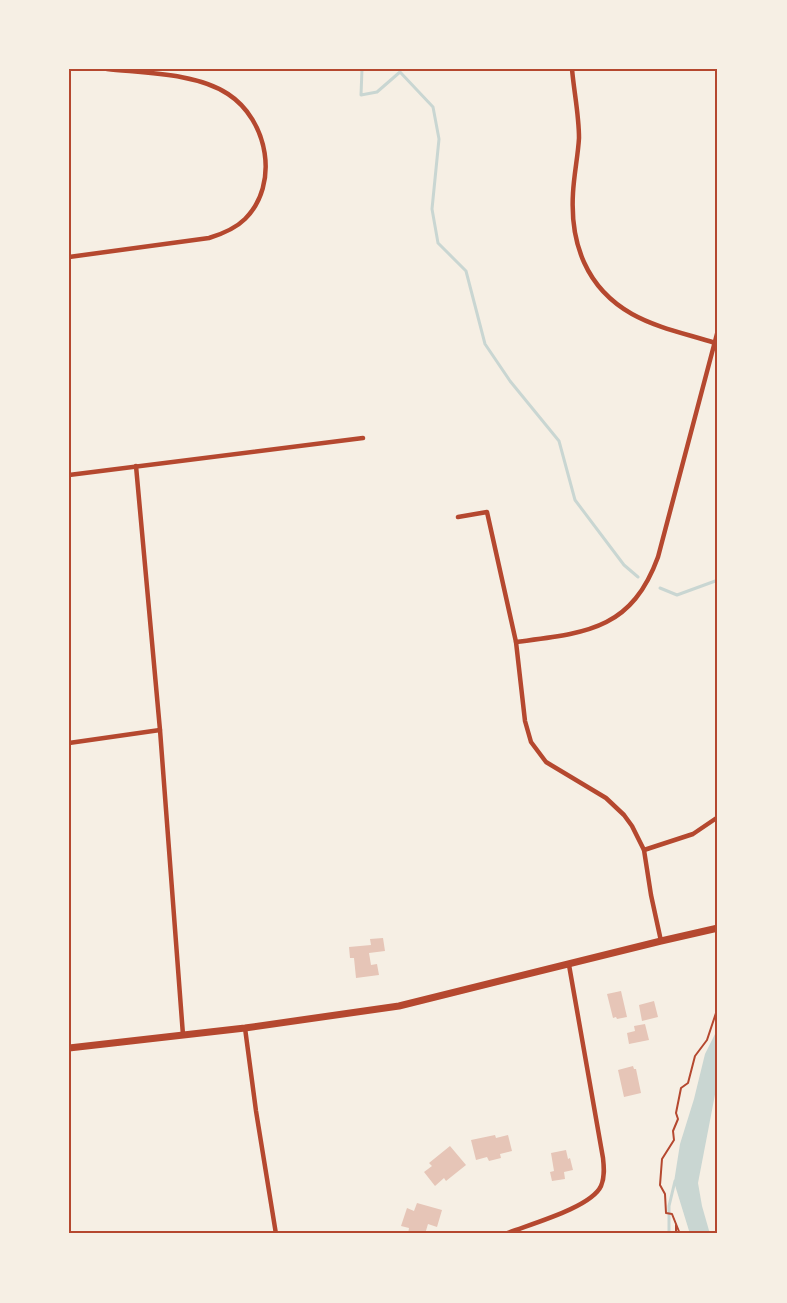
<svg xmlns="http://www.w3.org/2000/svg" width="787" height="1303" font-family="Montserrat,sans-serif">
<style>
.water{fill:#c9d6d2}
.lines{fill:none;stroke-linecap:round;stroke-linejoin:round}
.stream{stroke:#c9d6d2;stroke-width:3}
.building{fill:#e6c5b7}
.path{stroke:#b5482f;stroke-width:2}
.minor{stroke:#b5482f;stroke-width:4.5}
.secondary{stroke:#b5482f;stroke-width:7}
.neatline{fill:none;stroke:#b5482f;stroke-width:2}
</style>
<rect width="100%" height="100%" fill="#f6efe4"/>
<path class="water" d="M718,1028v51l-20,104 4,23 8,28h-20l-16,-52 6,-38 14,-45 11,-45z"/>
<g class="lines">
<g class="stream">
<path d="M362,69l-1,26 16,-3 23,-20 33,35 6,32 -7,70 6,34 28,28 19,73 25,37 49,60 16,59 49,65 14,12"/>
<path d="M660,588l17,7 41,-15"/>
<path d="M669,1234v-28l6,-25"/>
</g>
</g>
<g class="building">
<path d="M383,938l2,13 -16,2 2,12 6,-1 2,11 -23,3 -2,-20h-4l-1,-11 22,-2 -1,-6z"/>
<path d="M621,991l6,26 -10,2 -1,-2 -3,1 -6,-24z"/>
<path d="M654,1001l4,16 -16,4 -3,-16z"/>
<path d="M645,1024l4,16 -20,4 -2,-11 8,-2 -1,-5z"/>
<path d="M633,1066l1,3h2l5,24 -17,4 -6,-27z"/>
<path d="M495,1135l1,3 12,-3 4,16 -12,3 1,4 -12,3 -2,-4 -11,3 -5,-20z"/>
<path d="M450,1146l16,19 -20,16 -2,-3 -9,8 -11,-14 8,-6 -3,-3z"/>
<path d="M566,1150l2,9 2,-1 3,12 -9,2 1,7 -13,2 -2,-9 4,-1 -3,-18z"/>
<path d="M417,1203l25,7 -5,17 -9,-3 -3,10h-17l1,-6 -8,-2 6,-18 7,3z"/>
</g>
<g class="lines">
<g class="path">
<path d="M676,1225v9"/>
<path d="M680,1234l-8,-20 -6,-1 -1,-19 -5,-9 2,-26 12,-19 -1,-9 5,-12 -2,-6 5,-25 7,-5 7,-27 12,-16 11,-33"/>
</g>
<g class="minor">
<path d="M572,69c2,23 7,46 7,69 -1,18 -5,36 -6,55 -3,50 13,95 59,121 25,14 55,20 83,29"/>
<path d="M69,257l140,-19c13,-4 26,-9 36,-19 35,-35 23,-99 -17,-125 -31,-21 -85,-21 -121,-25"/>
<path d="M136,466l24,264 23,305"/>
<path d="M69,475l294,-37"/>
<path d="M458,517l29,-5 29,130 9,79 6,21 15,20 60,36 18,17 8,11 12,24 7,45 10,46"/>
<path d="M516,642c69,-9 115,-11 142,-85l60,-227"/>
<path d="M69,743l91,-13"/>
<path d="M644,850l49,-16 25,-17"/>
<path d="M245,1028l11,83 20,123"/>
<path d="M505,1234c22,-9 86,-26 96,-48 4,-9 3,-19 2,-28l-34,-193"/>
</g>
<path class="secondary" d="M69,1048l176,-20 154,-22 262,-65 57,-13"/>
</g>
<rect width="787" height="1303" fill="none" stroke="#f6efe4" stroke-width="141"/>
<rect x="70" y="70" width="646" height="1162" class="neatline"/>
</svg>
